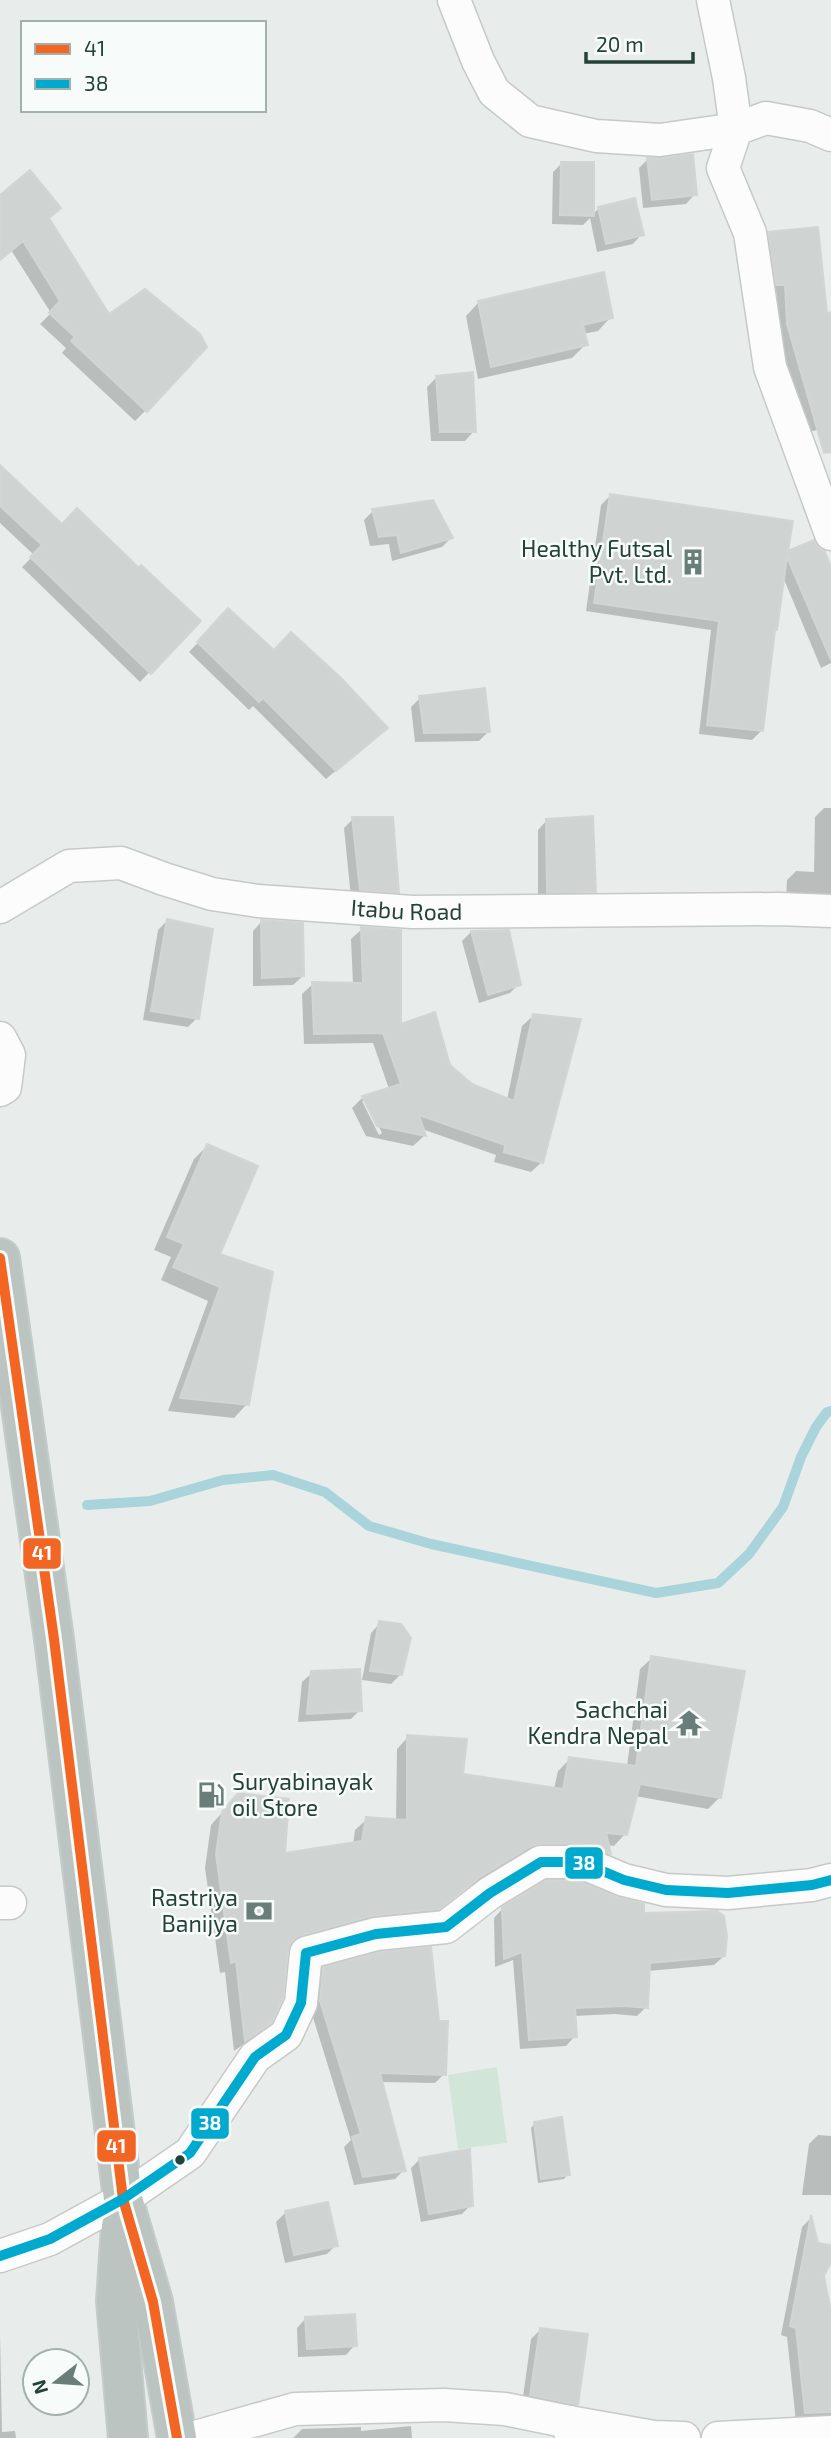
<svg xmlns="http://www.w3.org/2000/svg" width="831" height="2438" font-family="'Exo 2',sans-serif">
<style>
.green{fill:#d1e6d8}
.shadow{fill:#0003;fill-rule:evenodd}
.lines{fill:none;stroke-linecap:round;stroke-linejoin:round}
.stream{stroke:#a9d4db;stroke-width:10}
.building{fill:#cfd4d2;stroke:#d1d6d4;stroke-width:2}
.street-casing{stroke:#c5cac8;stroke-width:35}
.highway-casing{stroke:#c3ccc9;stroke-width:42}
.street{stroke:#fcfcfc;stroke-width:32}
.highway{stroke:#bcc4c2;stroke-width:38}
.bus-1-casing{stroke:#f7fbf9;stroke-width:16}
.bus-2-casing{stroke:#f7fbf9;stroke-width:16}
.bus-1{stroke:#f26522;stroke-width:10}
.bus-2{stroke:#00a9ce;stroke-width:10}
.bus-dot{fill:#24423a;stroke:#f7fbf9;stroke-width:2.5}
.labels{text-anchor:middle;stroke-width:5;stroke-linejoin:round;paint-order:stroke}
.poi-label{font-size:23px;fill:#24423a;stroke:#f7fbf9;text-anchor:end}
.street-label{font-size:23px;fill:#24423a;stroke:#f7fbf9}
.line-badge{stroke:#f7fbf9;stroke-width:2.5}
.badge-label{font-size:19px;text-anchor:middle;font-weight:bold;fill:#fff}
</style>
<rect width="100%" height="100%" fill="#e8edeb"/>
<path class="green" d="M497,2067l10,76 -49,6 -10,-74z"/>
<g class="shadow">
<path d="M648,159l47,35 -9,10 -43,4 -4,-40z"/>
<path d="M562,163l30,52 7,-7 43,26 -9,10 -36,8 -7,-34 -7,7 -31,-1 1,-52z"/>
<path d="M0,197l59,11 -11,11 98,191 -11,11 -73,-68 4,-5 -26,-24 11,-11 -40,-63 -11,9z"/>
<path d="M769,234l57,81 5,-1v112l-25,7 -28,-99 -1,-41 -9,1 -8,-51z"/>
<path d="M479,302l132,15 -13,14 -15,3 3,10 -14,14 -94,21 -12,-63z"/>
<path d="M436,378l38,53 -9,10h-34l-4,-54z"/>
<path d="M0,468l62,58 77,44 59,51 -58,61 -118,-115 12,-12 -34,-32z"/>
<path d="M610,496l176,57 45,18v92l-10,5 -38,-91 -10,55 -12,99 -9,9 -53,-6 12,-104 -125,-19 15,-106z"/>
<path d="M373,511l78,27 -9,9 -50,14 -3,-17 -19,2 -6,-26z"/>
<path d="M228,611l46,41 102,85 -50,42 -73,-73 -4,4 -60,-58z"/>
<path d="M420,698l69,33 -10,10 -64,1 -4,-35z"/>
<path d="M824,808h7v96l-45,-4 1,-20 9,-9 18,1 1,-55z"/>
<path d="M353,819l44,73 -9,9 -37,-3 -7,-70z"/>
<path d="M547,820l47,71 -9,10h-47v-71z"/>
<path d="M167,921l30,97 -9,9 -45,-7 15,-90z"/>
<path d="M262,921l41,55 -10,9 -40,1v-55z"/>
<path d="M362,929l37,97 72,60 36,14 15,-74 11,-10 9,146 -11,10 -37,-10 2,-7 -74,-26 2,7 -11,10 -47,-10 -14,-28 11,-11 26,-8 -16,-46 -69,1 -2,-50 11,-10h40l-2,-45zM362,1101h4l16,32 -3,2z"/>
<path d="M508,931l11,53 -9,9 -31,10 -17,-62 9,-9z"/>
<path d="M207,1146l11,109 29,149 -13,14 -66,-7 40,-110 -47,-21 10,-23 -17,-7 40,-91z"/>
<path d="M380,1623l20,52 -9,9 -29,-4 9,-47z"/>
<path d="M652,1658l67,140 -11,11 -73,-13 -10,38 -11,12 -7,-1 2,9 -12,11 -70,-10 -9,2 -51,31 -41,32 -68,7 -70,19 -18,76 -12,12 -24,17 -9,-79 -5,1 -15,-105 6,-43 16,-18 57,48 69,-10 2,-15 12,-11 29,2 1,-72 11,-12 53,39 93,13 4,-18 12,-12 57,7 13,-97z"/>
<path d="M312,1673l48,37 -9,9 -53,3 4,-40z"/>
<path d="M503,1908l140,6 81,42 -10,9 -66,6 -2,36 -9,9 -22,-2 -41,2 1,20 -9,10 -46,3 -7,-89 -18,7 -1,-49z"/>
<path d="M324,1969l120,105 -9,9 -54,-1 23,88 -9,9 -41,6 -10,-38 7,-7 -40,-129 3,-33z"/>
<path d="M535,2123l33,51 -4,5 -26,4 -7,-55z"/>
<path d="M818,2135l13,1v59h-29l7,-51z"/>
<path d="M420,2159l51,46 -9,9 -41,8 -10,-54z"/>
<path d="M285,2213l51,32 -9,9 -42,9 -9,-41z"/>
<path d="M810,2219l7,25 14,3v12l-9,17 9,45v100l-35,1 -9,-85 -6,-2 21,-108z"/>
<path d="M306,2318l49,27 -9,10 -48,2 -1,-29z"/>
<path d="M540,2330l36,74 -9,9 -45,-9 9,-65z"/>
<path d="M0,2333l2,99 13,-1 1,7h-16z"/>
<path d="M411,2426l1,12h-119l9,-9 59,-2v4z"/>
</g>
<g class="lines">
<path class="stream" d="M87,1505l63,-4 73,-21 50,-5 52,17 44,34 62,18 225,49 62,-10 31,-29 34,-47 18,-50 15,-30 11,-15 4,-1"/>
</g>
<g class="building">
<path d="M693,154l4,41 -45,5 -5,-42h15z"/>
<path d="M561,162h33v54l-34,-1z"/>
<path d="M30,170l31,38 -12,10 60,96 36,-25 55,45 7,13 -60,65 -76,-71 4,-4 -26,-24 11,-12 -37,-60 -23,19v-65z"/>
<path d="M635,198l9,37 -38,9 -8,-37z"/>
<path d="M818,227l9,86 4,-1v140l-7,1 -37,-129 -2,-39h-9l-8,-53z"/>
<path d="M604,272l9,46 -30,7 5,20 -97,22 -13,-66z"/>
<path d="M473,372l3,60h-36l-4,-56z"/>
<path d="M0,465l62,59 15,-16 62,60 2,-3 60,56 -50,53 -121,-117 12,-12 -42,-39z"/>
<path d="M610,494l183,27 -5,30 26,-11 5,8 5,2 7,17v93l-44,-103 -10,73h-2l-12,101 -56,-6 12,-104 -125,-18z"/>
<path d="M433,500l20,38 -52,15 -4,-18 -18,2 -7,-28z"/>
<path d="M228,608l46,42 17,-18 50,46 47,50 -52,43 -73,-73 -4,4 -62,-60z"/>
<path d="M485,688l5,44 -66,1 -5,-37z"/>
<path d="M593,816l3,76 -49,1 -1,-74z"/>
<path d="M352,817h41l6,76 -39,-3z"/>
<path d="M167,919l46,10 -14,90 -48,-8z"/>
<path d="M261,920l42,3 1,53 -42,2z"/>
<path d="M361,927l40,3v94l34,-12 15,53 22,19 42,17 19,-87 48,5 -38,144 -39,-11 1,-7 -86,-30 7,21 -49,-10 -15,-30 39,-12 -18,-51 -69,1 -2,-52 51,1z"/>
<path d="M509,930l12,55 -33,10 -17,-64z"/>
<path d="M207,1144l51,22 -38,88 53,18 -24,133 -69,-7 40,-111 -47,-20 11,-23 -17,-7z"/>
<path d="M379,1621l22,3 10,14 -9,37 -32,-4z"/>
<path d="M651,1656l94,15 -24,127 -81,-14 -13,51 -21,-2 5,21 -29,-10h-42l-9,2 -51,31 -41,32 -68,7 -71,20 -7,5 -5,9 -5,48 -12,25 -26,18 -9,-80 -5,2 -15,-109 6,-42 16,-19 51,6 -4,54 77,-12 4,-24 41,3v-85l60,4 -4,35 100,15 6,-32 67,9z"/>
<path d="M360,1669l2,42 -55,3 4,-43z"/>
<path d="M546,1880h31l40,17 27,7v9l73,-2 7,5 3,20 -2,20 -75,7 -2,45 -23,-2 -50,2 2,29 -48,3 -7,-88 -18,7 -2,-52z"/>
<path d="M431,1947l8,74h9l-2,54 -66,-2 26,98 -43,6 -11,-40 9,-3 -41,-133 3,-34 56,-15z"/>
<path d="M562,2117l8,58 -29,4 -7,-57z"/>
<path d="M470,2149l3,57 -44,8 -10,-56z"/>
<path d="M328,2202l10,44 -44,9 -9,-44z"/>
<path d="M811,2215l7,28 13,2v17l-7,14 7,36v100l-26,1 -9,-85 -6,-2z"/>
<path d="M355,2314l2,32 -50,3 -2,-32z"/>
<path d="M540,2328l48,6 -10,71 -48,-10z"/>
</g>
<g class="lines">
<g class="street-casing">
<g id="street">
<path d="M454,0l24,61 16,31 36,29 66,15 64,4 76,-11 -7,-51 -16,-78"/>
<path d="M831,135l-21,-9 -44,-8 -30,11 -13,39 27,65 20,134 61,167"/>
<path id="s1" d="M0,907l69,-41 52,-3 43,16 48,15 46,7 154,11 367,-3 52,2"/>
<path d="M0,1038l9,17 -4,32 -5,3"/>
<path d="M0,1903h10"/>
<path d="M0,2256l50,-17 73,-40 67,-46 65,-96 31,-22 15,-32 5,-50 70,-19 70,-7 44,-34 51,-31h40l43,18 42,10 62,3 84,-8 19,-5"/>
<path d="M192,2438l103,-29 149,-4 61,4 64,13"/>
<path d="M571,2438l-2,-16 85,15 30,1"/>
<path d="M718,2438l113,-6"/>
</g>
</g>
<g class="highway-casing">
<g id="highway">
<path d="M0,1258l54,381 69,560 30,103 24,136"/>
<path d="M121,2226l-5,75 12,137"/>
</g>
</g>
<use href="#street" class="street"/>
<use href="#highway" class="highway"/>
<g class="bus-1-casing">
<path id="bus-1" d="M0,1258l54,381 69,560 30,103 24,136"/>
</g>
<g class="bus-2-casing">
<path id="bus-2" d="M0,2256l50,-17 73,-40 67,-46 65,-96 31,-22 15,-32 5,-50 70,-19 70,-7 44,-34 51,-31h40l43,18 42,10 62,3 84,-8 19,-5"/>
</g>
<use href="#bus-1" class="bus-1"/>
<use href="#bus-2" class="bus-2"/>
</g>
<defs>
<g id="building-bare" transform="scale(2.1)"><path d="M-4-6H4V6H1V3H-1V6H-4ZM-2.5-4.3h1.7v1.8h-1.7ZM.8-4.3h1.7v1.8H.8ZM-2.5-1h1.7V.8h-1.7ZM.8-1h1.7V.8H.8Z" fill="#697e78" stroke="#f7fbf9" stroke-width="2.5" paint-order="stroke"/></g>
<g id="temple-bare" transform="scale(2.1)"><path d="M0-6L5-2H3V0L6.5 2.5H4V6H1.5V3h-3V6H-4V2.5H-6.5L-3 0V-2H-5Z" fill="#697e78" stroke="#f7fbf9" stroke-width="2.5" paint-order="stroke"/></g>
<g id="fuel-bare" transform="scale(2.1)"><path d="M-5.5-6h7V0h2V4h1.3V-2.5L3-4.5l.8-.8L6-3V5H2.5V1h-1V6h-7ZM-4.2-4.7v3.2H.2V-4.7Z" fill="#697e78" stroke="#f7fbf9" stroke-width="2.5" paint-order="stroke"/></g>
<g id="bank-bare" transform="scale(2.1)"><path d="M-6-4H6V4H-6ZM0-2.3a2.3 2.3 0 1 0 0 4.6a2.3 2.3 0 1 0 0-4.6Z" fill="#697e78" stroke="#f7fbf9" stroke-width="2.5" paint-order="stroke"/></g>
</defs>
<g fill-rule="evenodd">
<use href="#building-bare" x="693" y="562"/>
<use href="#temple-bare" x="689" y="1723"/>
<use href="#fuel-bare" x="211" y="1795"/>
<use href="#bank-bare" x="259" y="1911"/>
</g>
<circle class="bus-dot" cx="180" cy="2160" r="6"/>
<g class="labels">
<g class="poi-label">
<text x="672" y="557">Healthy Futsal<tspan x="672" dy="26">Pvt. Ltd.</tspan></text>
<text x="668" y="1718">Sachchai<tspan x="668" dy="26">Kendra Nepal</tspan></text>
<text x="232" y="1790" text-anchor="start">Suryabinayak<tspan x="232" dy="26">oil Store</tspan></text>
<text x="238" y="1906">Rastriya<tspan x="238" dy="26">Banijya</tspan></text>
</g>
<g class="street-label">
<text dy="8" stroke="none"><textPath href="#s1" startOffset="424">Itabu Road</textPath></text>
</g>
</g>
<g class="line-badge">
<rect x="22" y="1537" width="40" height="33" rx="7" fill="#f26522"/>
<rect x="564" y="1846" width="40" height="34" rx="7" fill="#00a9ce"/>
<rect x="190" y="2107" width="40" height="33" rx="7" fill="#00a9ce"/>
<rect x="96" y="2129" width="41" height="34" rx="7" fill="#f26522"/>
</g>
<g class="badge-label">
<text x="42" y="1560">41</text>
<text x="584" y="1870">38</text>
<text x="210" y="2130">38</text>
<text x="116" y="2153">41</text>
</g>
<rect x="21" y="21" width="245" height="91" fill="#f7fbf9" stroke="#a3b1ad" stroke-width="2"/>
<rect x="35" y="44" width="35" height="10" fill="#f26522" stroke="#a3b1ad" stroke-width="2"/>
<text x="84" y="56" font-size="21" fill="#24423a">41</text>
<rect x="35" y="79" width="35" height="10" fill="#00a9ce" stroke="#a3b1ad" stroke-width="2"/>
<text x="84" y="91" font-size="21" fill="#24423a">38</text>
<g transform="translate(56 2382) rotate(253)"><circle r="33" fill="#f7fbf9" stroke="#a3b1ad" stroke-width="2"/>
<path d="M0-5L12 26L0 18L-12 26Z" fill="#697e78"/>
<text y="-10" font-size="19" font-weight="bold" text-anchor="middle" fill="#24423a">N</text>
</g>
<path d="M586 52v10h107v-10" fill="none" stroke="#24423a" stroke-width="3.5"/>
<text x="596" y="52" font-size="21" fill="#24423a" stroke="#f7fbf9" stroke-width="5" paint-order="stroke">20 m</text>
</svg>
